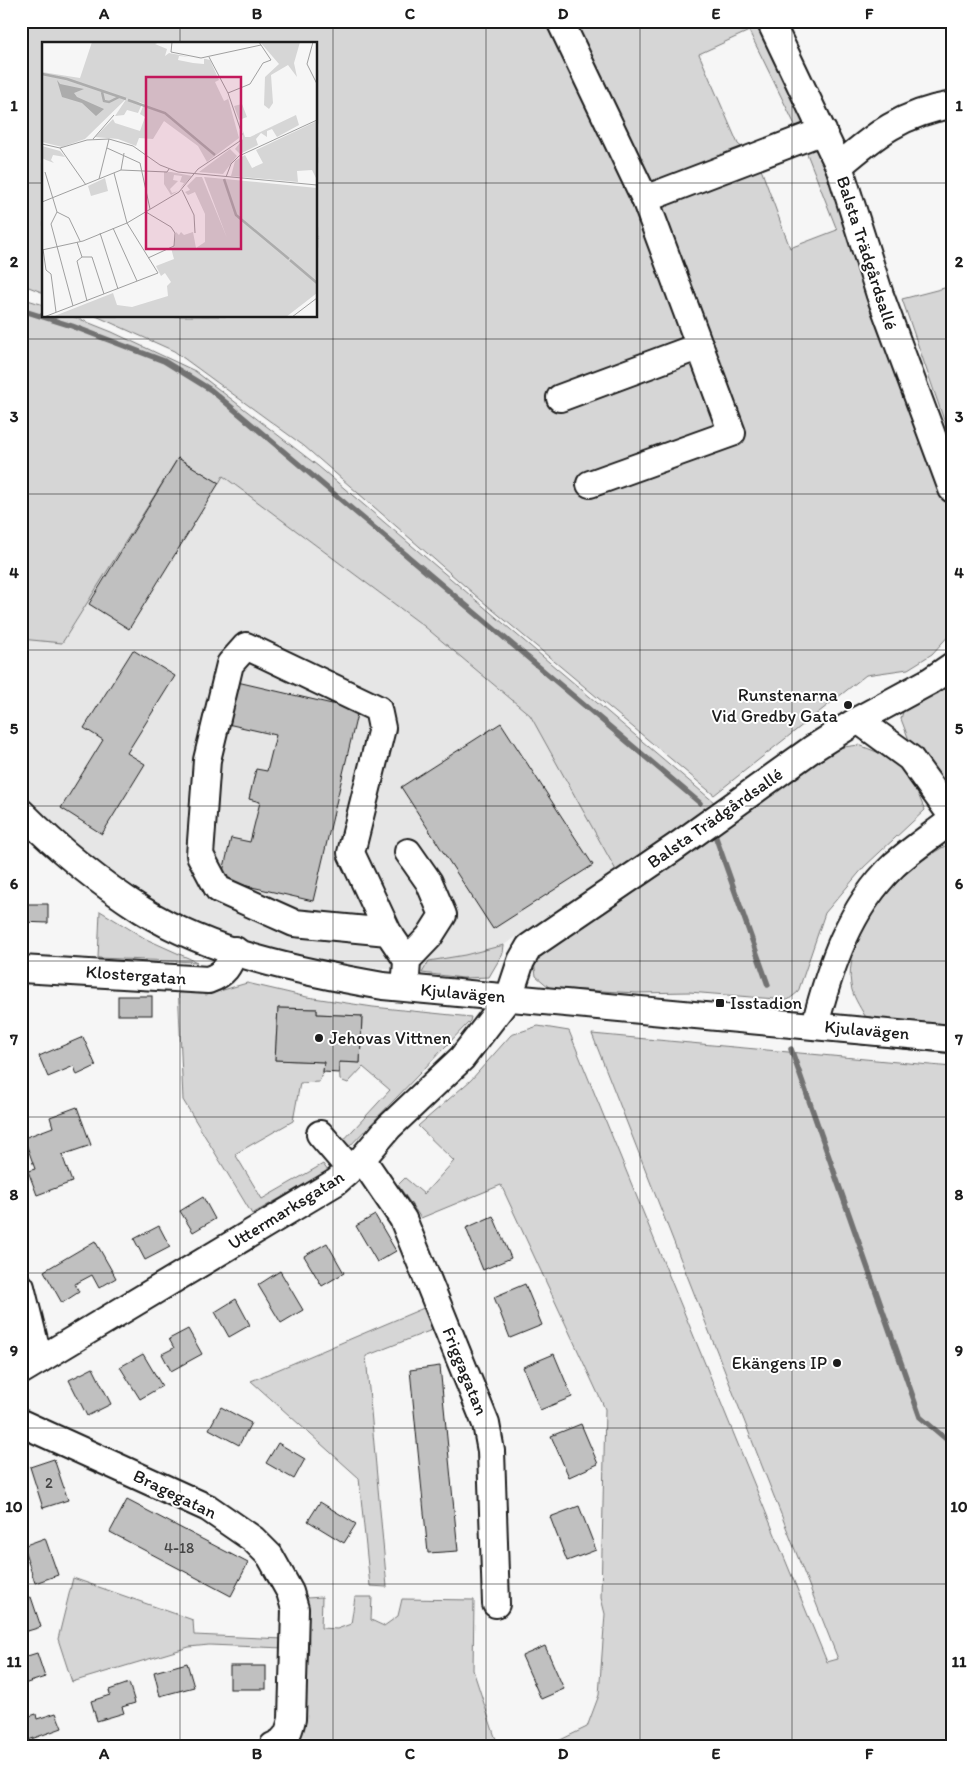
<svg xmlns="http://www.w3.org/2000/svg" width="973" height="1767" font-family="Itim,sans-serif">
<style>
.built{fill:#e6e6e6}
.green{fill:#d6d6d6;stroke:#797979}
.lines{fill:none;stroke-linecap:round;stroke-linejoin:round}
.stream{stroke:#727272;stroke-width:5.5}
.building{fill:#c0c0c0;stroke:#1c1c1c}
.minor-casing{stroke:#1c1c1c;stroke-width:30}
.minor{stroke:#fff;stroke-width:26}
.grid{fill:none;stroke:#1c1c1c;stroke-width:1;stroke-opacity:0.55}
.poi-dot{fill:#1c1c1c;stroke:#fff;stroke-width:2}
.labels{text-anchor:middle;stroke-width:4;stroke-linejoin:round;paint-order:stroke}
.number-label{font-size:15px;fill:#454545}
.street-label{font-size:18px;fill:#1c1c1c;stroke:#fff}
.poi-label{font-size:18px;fill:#1c1c1c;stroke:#fff;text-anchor:end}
.inset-river{fill:none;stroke:#acacac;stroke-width:2.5}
.inset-road{fill:none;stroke:#9f9f9f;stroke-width:1}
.view{fill:#c2185b;fill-opacity:0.15;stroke:#c2185b;stroke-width:2.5}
.inset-edge{fill:none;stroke:#1c1c1c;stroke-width:2.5}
.neatline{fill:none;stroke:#1c1c1c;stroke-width:2}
.grid-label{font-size:16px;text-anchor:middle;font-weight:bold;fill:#1c1c1c}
</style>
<rect width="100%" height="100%" fill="#f6f6f6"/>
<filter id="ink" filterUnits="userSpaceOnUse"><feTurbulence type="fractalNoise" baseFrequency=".02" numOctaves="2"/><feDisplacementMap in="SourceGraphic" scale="10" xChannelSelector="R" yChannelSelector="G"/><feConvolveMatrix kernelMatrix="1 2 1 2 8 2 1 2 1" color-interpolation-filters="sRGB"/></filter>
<g filter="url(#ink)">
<path class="built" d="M178,458l41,25 4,-7 201,150 106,89 87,157 -113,73 -39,10 -36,6 -7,12 -102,-11 -77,-21 -98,-42 -71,-46 -53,-53v-161l41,4z"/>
<g class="green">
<path d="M21,21h741l47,101 -12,7 -48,-98 -50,23 39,90 20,17 32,87 47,-18 -33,-84 7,-1 11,6 130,366v115l-20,22 -24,15 -42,6 -152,120 -233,-195 -177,-154 -130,-95 -78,-35h220v-272h-272v249l-23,-9z"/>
<path d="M952,286v157l-50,-144z"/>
<path d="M21,298l23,7v11h28l40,16 83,39 123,95 397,337 -98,69 -87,-157 -106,-89 -201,-150 -4,7 -41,-25 -116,185 -41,-4z"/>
<path d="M952,673v121l-43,-54 -8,-21 4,-15z"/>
<path d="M859,745l33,13 22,27 11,25 -61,57 -39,46 -27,79 -10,8 -99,-8 -52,1 -87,-5 -14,-12 -2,-14 19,-20 276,-193z"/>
<path d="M952,842v184l-67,-6 -20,-4c-5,-9 -13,-21 -14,-31 -7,-39 32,-91 59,-115 12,-11 28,-20 42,-28z"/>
<path d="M100,911l46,28 51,23 -99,-4z"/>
<path d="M504,945l-1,8 -14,24 -26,1 -41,-5 7,-12 36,-6z"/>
<path d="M247,983l60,14 66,10 98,10 -1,4 -123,128 -6,-6 49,-53 -27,-23 -15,16 -8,-3 -1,-18 21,1 2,-47 -45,-2v-5l-39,-1 -3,52 49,2 -1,10 -4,10 -19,1 -7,38 -58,33 27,45 61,-35 5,7 -76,43 -69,-114 -5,-116 28,11z"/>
<path d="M538,1026l31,5 258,631 11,-3 -246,-625 360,33v679h-404l39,-19 12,-32 6,-81 -4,-16 4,-189 -104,-224 -80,33 -23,-33 7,-7 19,16 30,-33 -36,-35 53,-46 40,-45z"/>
<path d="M774,1029l178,22v3l-180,-18z"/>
<path d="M426,1307l11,21 -71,28 21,231 -17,-1 -11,-108 -108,-97z"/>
<path d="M73,1578l120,42 1,15 90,4v9l-75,-3 -20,2 -117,35 -14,-43z"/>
<path d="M322,1597l-1,31 16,1 14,-5 4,-27h17l-1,23 13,6 14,-10 4,-17 72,1 -1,70 22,67 7,9h-213l13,-19 7,-79 -2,-50z"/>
</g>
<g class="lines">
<g class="stream">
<path d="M21,310l51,16 92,35 47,29 489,413"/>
<path d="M715,835l53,150"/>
<path d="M791,1049l129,368 32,27"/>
</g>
</g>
<g class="building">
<path d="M178,458l41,25 -90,146 -40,-25z"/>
<path d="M133,650l42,26 -48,77 18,11 -43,70 -41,-26 42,-68 -19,-12z"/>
<path d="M233,681l125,29 -45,191 -92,-21 10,-42 19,4 10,-40 -11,-3 7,-30 11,2 9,-36 -53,-12z"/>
<path d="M501,723l92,142 -100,64 -92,-142z"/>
<path d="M21,904h27v19l-27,-1z"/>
<rect x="118" y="996" width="34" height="19"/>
<path d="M278,1008l39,1v5l45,2 -2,47 -21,-1v11l-16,-1 1,-10 -49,-2z"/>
<path d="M83,1037l13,29 -19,9 -3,-9 -26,11 -9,-21z"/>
<path d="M77,1107l14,38 -29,10 10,27 -35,13 -9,-24 7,-2 -11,-31 29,-11 -3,-10z"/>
<path d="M203,1197l12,22 -22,13 -13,-21z"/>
<path d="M375,1215l21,36 -19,11 -21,-36z"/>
<path d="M493,1216l18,42 -28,12 -17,-42z"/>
<path d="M159,1226l11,21 -25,13 -11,-21z"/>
<path d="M95,1241l21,37 -17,10 -7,-13 -17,9 4,8 -17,11 -18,-32z"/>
<path d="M327,1243l17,30 -22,13 -18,-30z"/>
<path d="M280,1271l23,39 -22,13 -23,-38z"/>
<path d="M525,1284l17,41 -32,13 -16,-41z"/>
<path d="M236,1299l14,26 -21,12 -14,-25z"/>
<path d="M188,1329l14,25 -31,17 -9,-17 12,-6 -5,-9z"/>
<path d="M143,1354l19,32 -22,13 -20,-32z"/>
<path d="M554,1354l18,43 -32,13 -17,-43z"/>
<path d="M440,1366l18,185 -30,2 -18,-183z"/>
<path d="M93,1368l18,36 -24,12 -18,-36z"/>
<path d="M221,1407l30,16 -12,22 -30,-16z"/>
<path d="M581,1424l17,40 -29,13 -18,-41z"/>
<path d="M278,1443l27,16 -11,20 -28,-16z"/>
<path d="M54,1459l14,41 -25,8 -13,-41z"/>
<path d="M127,1500l121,63 -17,33 -121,-64z"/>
<path d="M320,1502l36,22 -12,19 -36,-22z"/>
<path d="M579,1506l17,44 -29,11 -17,-44z"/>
<path d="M45,1538l13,37 -23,8 -12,-37z"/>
<path d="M31,1597l10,30 -20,6v-33z"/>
<path d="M545,1646l19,43 -23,10 -19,-43z"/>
<path d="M37,1653l8,24 -24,8v-27z"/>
<path d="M187,1663l7,24 -34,9 -6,-24z"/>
<rect x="230" y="1666" width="36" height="23"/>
<path d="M129,1683l6,20 -13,4 2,6 -27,8 -6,-20 19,-6 -1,-5z"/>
<path d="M56,1713l6,15 -39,14 -2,-23 15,-5 1,5z"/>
</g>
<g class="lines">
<g class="minor-casing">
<g id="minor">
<path d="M560,21l85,178 87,234 -142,51"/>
<path d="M770,21l69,145 41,129 72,194"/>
<path d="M839,166c36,-31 63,-53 113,-61"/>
<path d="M645,199l178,-68"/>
<path d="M560,398l140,-52"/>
<path d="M858,720l52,38 42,58"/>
<path d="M21,812c37,37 77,70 121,98 71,44 160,62 241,76l569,53"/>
<path d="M388,932l-94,-9 -76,-34 -18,-34 7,-95 23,-96 16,-18 132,63 4,19 -31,125 37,79 19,28"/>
<path d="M21,969l187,11c17,-6 21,-14 27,-30"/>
<path d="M406,977l1,-17 22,-23 14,-22 -14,-33 -21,-30"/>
<path d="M815,1025c15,-58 34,-117 79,-160 18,-16 39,-30 58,-45"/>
<path d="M320,1134l30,35"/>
<path d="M362,1159l41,60 83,205 5,27 5,153"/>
<path d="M21,1287l18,73"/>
<path d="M21,1371l315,-189 26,-23 27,-32 73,-69 47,-61 12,-36 8,-14 148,-101 135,-97 46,-29 72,-39 22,-15"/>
<path d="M21,1423l187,85 45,31 17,17 20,36 5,17 -3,110c-3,13 -6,22 -19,27"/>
</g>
</g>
<use href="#minor" class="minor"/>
</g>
</g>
<path class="grid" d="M180,21v23M333,21v1725M486,21v1725M640,21v1725M792,21v1725M21,183h23M316,183h636M180,316v1430M21,339h931M21,494h931M21,650h931M21,806h931M21,961h931M21,1117h931M21,1273h931M21,1428h931M21,1584h931"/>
<g class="poi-dot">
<circle cx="848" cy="705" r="5"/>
<rect x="715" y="998" width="10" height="10" rx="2.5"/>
<circle cx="319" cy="1038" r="5"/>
<circle cx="837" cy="1363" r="5"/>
</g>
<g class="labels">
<g class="number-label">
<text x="49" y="1488">2</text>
<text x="179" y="1553">4-18</text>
</g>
<g class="street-label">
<text transform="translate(867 253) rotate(72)" y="6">Balsta Trädgårdsallé</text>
<text transform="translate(715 818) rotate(-35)" y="6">Balsta Trädgårdsallé</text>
<text transform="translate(136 975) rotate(4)" y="6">Klostergatan</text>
<text transform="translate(463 993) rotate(5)" y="6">Kjulavägen</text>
<text transform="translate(867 1030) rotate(5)" y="6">Kjulavägen</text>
<text transform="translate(286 1210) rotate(-32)" y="6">Uttermarksgatan</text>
<text transform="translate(465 1371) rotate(68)" y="6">Friggagatan</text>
<text transform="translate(175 1494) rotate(26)" y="6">Bragegatan</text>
</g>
<g class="poi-label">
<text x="838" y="701">Runstenarna<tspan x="838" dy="21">Vid Gredby Gata</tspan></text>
<text x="730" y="1009" text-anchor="start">Isstadion</text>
<text x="329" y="1044" text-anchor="start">Jehovas Vittnen</text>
<text x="827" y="1369">Ekängens IP</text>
</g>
</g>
<g transform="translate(42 42)">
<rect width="275" height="275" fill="#f6f6f6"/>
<path d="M50,0h68l-5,2 12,5 -2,7 4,-3 21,4 -11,-1 -1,4 15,3 11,1v-5l-11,-1 13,1 4,1 9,20 -4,2 9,19 4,-2 -2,-8 13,47 -32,24 -9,-16 -34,-25 -11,18 -14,-1 -3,8 -18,-7 -23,-2 18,-18 2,4 25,8 5,-14 -5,-3 4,-10 20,8 -27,-11 5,3 -4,9 -11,-3 -3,5 -9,1 12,-18 -42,41 -23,8 -20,-5v-70l38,6zM218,0h40l-6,21 3,14 -9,-12 -17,10 2,28 -4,6 -5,-4 1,-28 14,-13zM200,62l5,13 -8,3 -5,-14zM254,73l3,10 -22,12 -5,-8 -5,2v6l-6,-4 -5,6 2,6 -18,9 -5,-5 8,-10v-8l2,6h5zM275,79v59l-5,-10 -15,1 1,11 -67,-6 4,-15 10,-6 7,13 11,-5 -7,-13zM0,104l18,5 5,6 -12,-2 -2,5 3,3 -8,-3 -4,-2zM188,107l7,7 -14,18 -24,-2zM122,130h7l21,4 -12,13 4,-6 -4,-1 2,-6 -8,-1 -1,5 5,1 -8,8 2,4 6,-2 -7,4 -7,-11zM154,135h6l25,61 -23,-61 113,11v105l-31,24h-234l61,-24 4,12 15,2 36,-11 -1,-10 4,-4 -6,-9 -4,3 -5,-10 18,-7 -3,-11 3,-1 2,-15 3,3 2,-3 3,3 9,-3 3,16 9,-6v-28l-10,-22 -7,3 -3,-3 5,-2 -3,-4zM63,136l3,13 -17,5 -3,-10z" fill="#d6d6d6"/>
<path d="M15,38l3,4 24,5 -10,4 3,4 27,12 -8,7 -14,-13 -20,-6z" fill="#acacac"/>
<path class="inset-river" d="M0,32l25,5 59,20M60,50l2,9 5,1 10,-5M86,58l37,13 50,42M182,137l12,36 53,44M248,218l27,23"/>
<path class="inset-road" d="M130,0l-1,10 30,6 60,-13M271,0l-6,22 10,20M186,51l22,-9 13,-21 8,-3 -12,-18M51,97l21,-24M0,102l18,4 27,-8 22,-1 24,7 27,19 18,7 139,13M18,106l26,37M65,106l33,15 10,46M79,128l3,-17M3,130l12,40 -6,12 22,82M184,135l5,-13 8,-8 78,-36M57,137l10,-40M140,148l12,25 1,18M0,160l79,-32 46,2 2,-3M15,170l12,6 11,23M104,170l25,15 4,6 -1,13 -26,12M71,186l24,53M58,191l18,56M35,200l5,15 -5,4 10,40M1,207l3,21 5,4 5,38M0,208l41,-9 44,-18 52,-31 19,-23 42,-28 2,-7 -14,-41 -19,-36M40,215h10l12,37M2,275l114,-44 -31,-50 -13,-50M250,275l25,-19"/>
<path class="view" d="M104,35h95v172h-95z"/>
<rect width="275" height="275" class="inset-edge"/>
</g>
<rect width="973" height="1767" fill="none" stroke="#fff" stroke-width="55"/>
<rect x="28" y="28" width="918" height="1712" class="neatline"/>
<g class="grid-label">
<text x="104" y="19">A</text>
<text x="257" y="19">B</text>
<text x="410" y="19">C</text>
<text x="563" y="19">D</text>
<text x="716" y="19">E</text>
<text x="869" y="19">F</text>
<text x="14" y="111">1</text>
<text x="959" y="111">1</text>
<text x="14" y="267">2</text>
<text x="959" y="267">2</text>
<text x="14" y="422">3</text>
<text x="959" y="422">3</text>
<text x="14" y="578">4</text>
<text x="959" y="578">4</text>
<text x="14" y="734">5</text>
<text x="959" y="734">5</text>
<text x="14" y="889">6</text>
<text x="959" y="889">6</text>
<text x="14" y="1045">7</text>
<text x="959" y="1045">7</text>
<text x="14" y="1200">8</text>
<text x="959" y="1200">8</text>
<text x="14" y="1356">9</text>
<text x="959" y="1356">9</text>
<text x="14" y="1512">10</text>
<text x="959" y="1512">10</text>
<text x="14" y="1667">11</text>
<text x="959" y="1667">11</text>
<text x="104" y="1759">A</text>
<text x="257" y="1759">B</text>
<text x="410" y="1759">C</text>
<text x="563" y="1759">D</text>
<text x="716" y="1759">E</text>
<text x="869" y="1759">F</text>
</g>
</svg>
